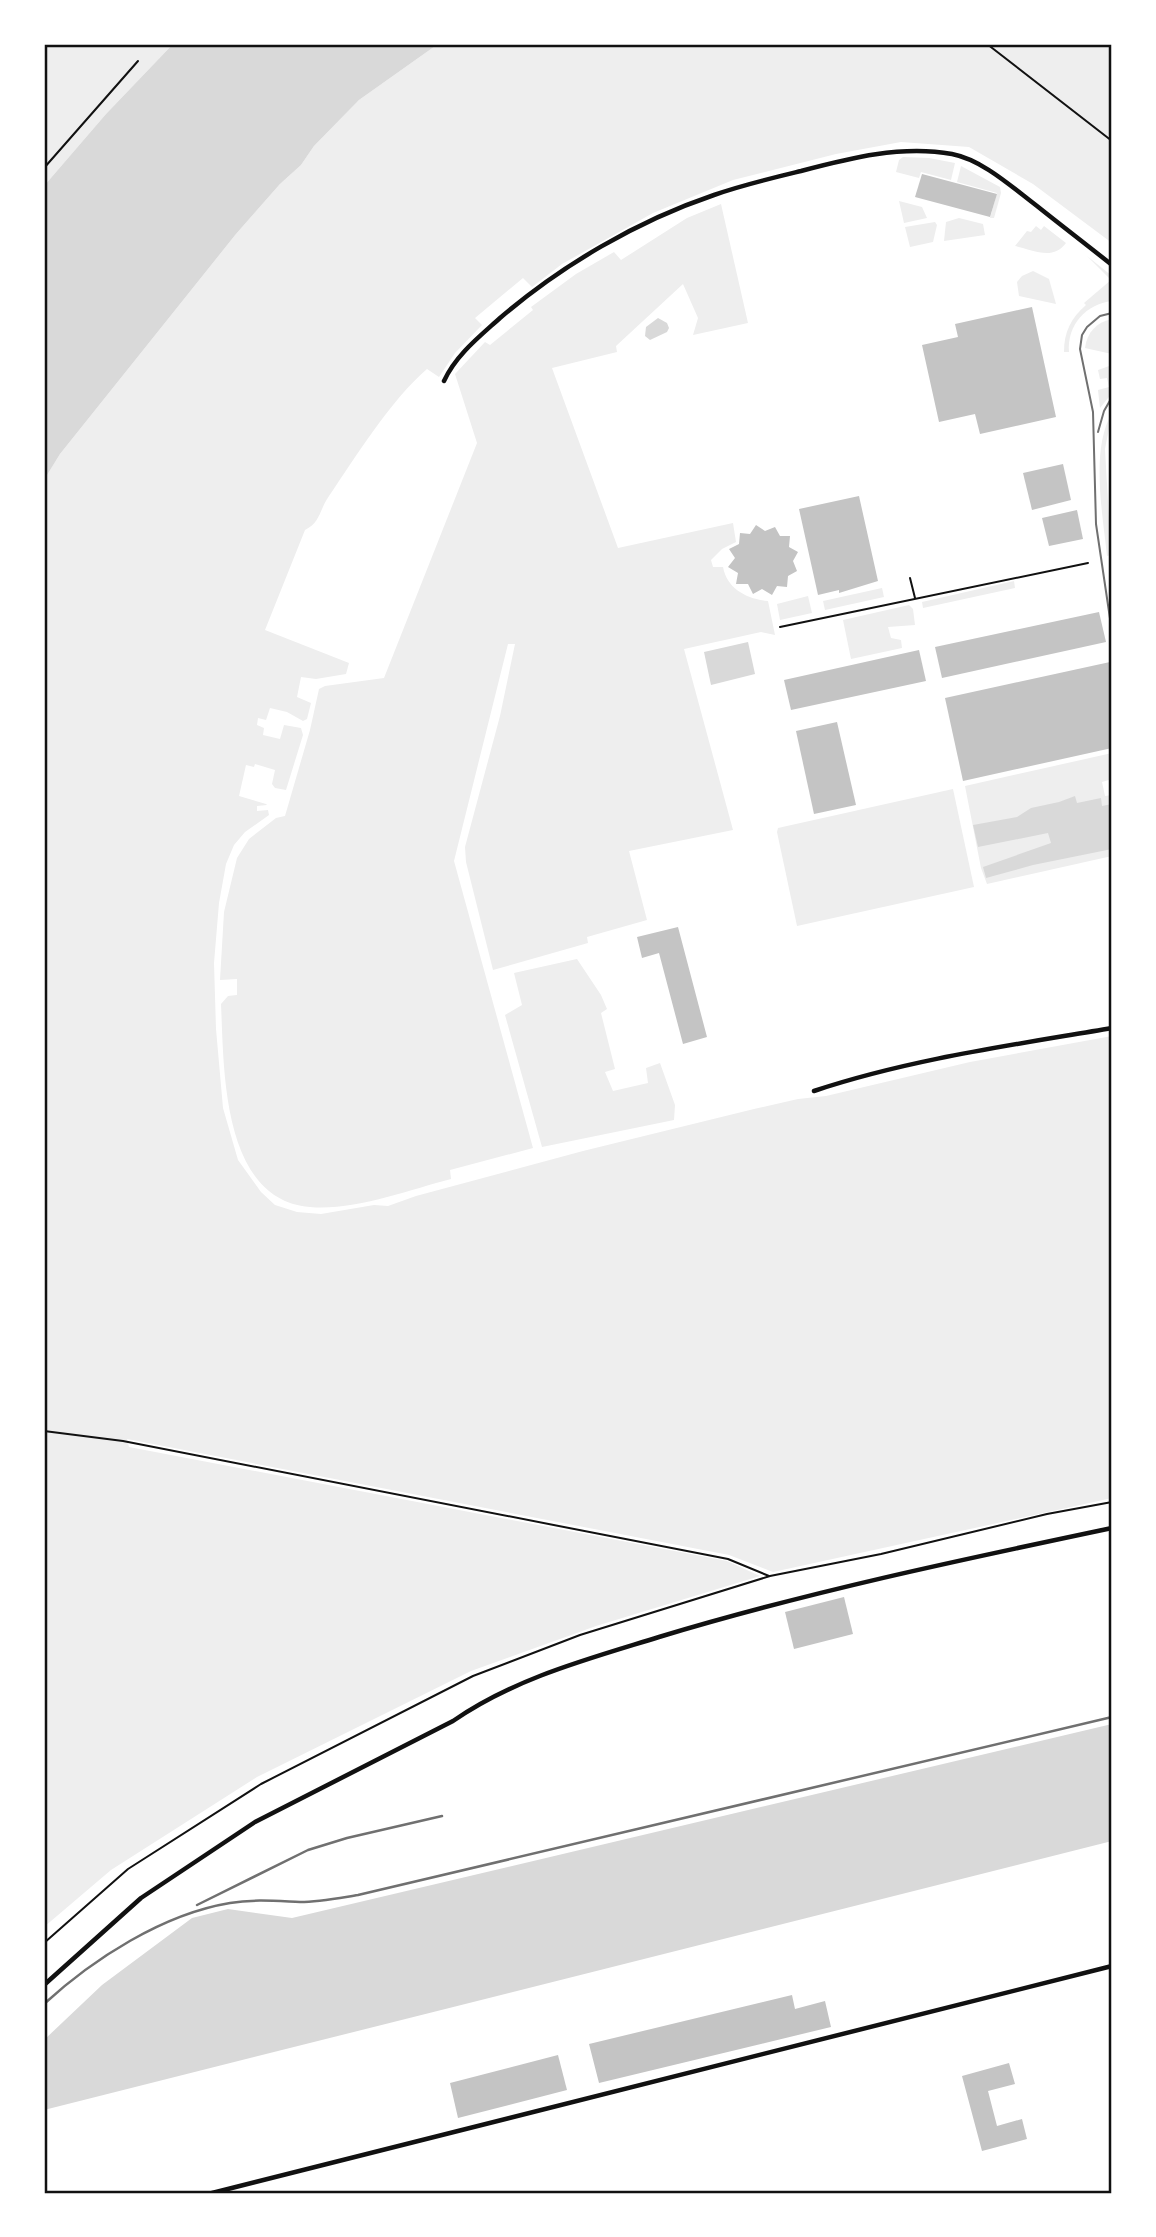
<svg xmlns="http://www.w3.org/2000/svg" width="1156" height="2237" font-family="'DejaVu Sans',sans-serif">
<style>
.green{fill:#eee}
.water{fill:#d9d9d9}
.building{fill:#c4c4c4}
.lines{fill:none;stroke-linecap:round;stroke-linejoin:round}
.path{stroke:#111;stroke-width:2}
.service{stroke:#111;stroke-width:2}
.minor{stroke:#111;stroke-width:4.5}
.tram{stroke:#707070;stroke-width:2}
.rail{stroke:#707070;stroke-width:2.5}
.neatline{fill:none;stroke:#111;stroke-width:2.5}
</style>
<rect width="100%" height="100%" fill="#fff"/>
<g class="green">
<path d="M44,44h129l-67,70 -62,72z"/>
<path d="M438,44h674v199l-79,-59 -64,-37 -68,-5 -65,12 -103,26 -80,33 -91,51 -30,23 -9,-9 -48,40 7,7 -27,28 -16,24 -12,-8c-37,32 -70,86 -98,127 -10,14 -8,26 -24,34l-40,100 84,33 -3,11 -30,5 -15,-2 -4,20 14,6 -4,16 -4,2 -16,-9 -17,-4 -4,12 -8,-2 -1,7 7,3 -1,7 17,4 4,-14 17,3 2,7 -17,55 -11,-2 -3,-4 3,-14 -20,-6 -1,3 -8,-2 -7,31 27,8 1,1 -10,1v5l11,-1 1,5 -24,17 -11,13 -8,19 -7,39 -5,60 2,66 7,79 15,52 23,32 14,13 22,7 24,2 53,-9 14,1 28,-10 167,-45 171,-42 44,-10 28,-3 144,-34 142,-26v462l-339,74 -44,-17 -602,-116 2,8 598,114 33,15 -164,50 -125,45 -214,106 -146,93 -67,57v-1447l16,-26 176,-220 44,-50 21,-19 13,-19 45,-46z"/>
<path d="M903,157l26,1 26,5 -4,17 -30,-8 -2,6 -23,-6 3,-12z"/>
<path d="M961,166l39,21 1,6 -7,25h-4l7,-25 -40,-11z"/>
<path d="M899,201l23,6 5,11 -23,5z"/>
<path d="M721,204l27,119 -55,12 5,-17 -15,-34 -67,62 1,6 -65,16 66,180 115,-25 3,19 -14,7 -11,11 2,7h10c4,22 24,32 45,34l7,34 -14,-3 -77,17 49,181 -104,21 18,69 -60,17 1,6 -95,27 -27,-108 -1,-15 35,-131 15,-72h-7l-54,217 79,287 -83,22 1,9c-42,11 -98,32 -141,28 -89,-7 -86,-140 -89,-203l7,-8 9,-1v-16l-17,1 4,-68 13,-54 12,-19 27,-21 9,-2 25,-86 9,-41 6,-3 59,-8 93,-235 -22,-69 30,-32 5,3 43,-35 -2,-3 45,-33 38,-22 7,8 66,-42z"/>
<path d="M959,218l24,6 2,11 -41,6 2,-19z"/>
<path d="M935,222l2,3 -4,17 -23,5 -5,-20z"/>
<path d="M1036,226l5,4 3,-4 22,17c-13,18 -33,7 -51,3l12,-15 4,1z"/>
<path d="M1087,256l25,20v25c-26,3 -45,24 -43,51h-5c0,-20 7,-34 22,-47l-2,-2 27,-23z"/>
<path d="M1033,271l16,8 7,25 -37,-8 -2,-14 5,-6z"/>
<path d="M1112,319v35l-27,-6c2,-16 12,-26 27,-29z"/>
<path d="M1112,365v28l-12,15 -2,-18 11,-3 -2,-9 -7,1 -2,-9z"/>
<path d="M1112,413l-7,36 6,106 -4,1c-4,-41 -17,-106 5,-143z"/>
<path d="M1014,581l1,7 -92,20 -1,-6z"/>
<path d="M882,588l2,9 -59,13 -2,-9z"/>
<path d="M808,596l4,17 -32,7 -3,-16z"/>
<path d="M909,605l4,4 2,16 -27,2 3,11 10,2 1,8 -51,11 -8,-39z"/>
<path d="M1112,753v26l-10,3 3,14 7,-1v61l-125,28 -6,-16 -16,-82z"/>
<path d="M953,789l21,98 -177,39 -20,-94 1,-4z"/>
<path d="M577,959l24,36 6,14 -6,4 14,56 -10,3 8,19 35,-8 -2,-15 14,-5 15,42 -1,15 -132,27 -37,-132 17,-10 -8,-32z"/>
</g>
<g class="water">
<path d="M173,44h265l-79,56 -45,46 -13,19 -21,19 -44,50 -176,220 -16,26v-294l62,-72z"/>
<path d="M658,318l9,5 2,5 -2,4 -17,8 -5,-4 1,-9z"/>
<path d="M748,642l7,32 -44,11 -7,-33z"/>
<path d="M1075,796l2,7 24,-5 1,8 10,-2v45l-79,16 -47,13 -3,-11 68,-24 -3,-10 -70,14 -5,-22 44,-8 14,-9 28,-6z"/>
<path d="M1112,1724v117l-1068,269v-70l58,-55 90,-67 36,-9 64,9z"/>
</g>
<g class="building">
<path d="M922,174l75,20 -7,23 -75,-20z"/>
<path d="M1032,307l24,110 -76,17 -5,-20 -36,8 -17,-77 36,-8 -3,-13z"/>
<path d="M1063,464l8,36 -39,10 -9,-37z"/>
<path d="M859,496l19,85 -39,12v-3l-21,5 -19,-86z"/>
<path d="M1077,510l6,29 -34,7 -7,-28z"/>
<path d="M756,525l9,6 10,-4 5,9h10l-1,11 9,5 -5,9 4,10 -9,5 -1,11 -10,-1 -5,9 -10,-6 -9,5 -5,-10h-12l2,-11 -10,-6 7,-9 -6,-9 10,-5 1,-11 10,1z"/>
<path d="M1099,612l7,30 -164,36 -7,-31z"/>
<path d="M919,650l7,31 -135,29 -7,-30z"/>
<path d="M1110,662l2,10v76l-149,33 -18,-83z"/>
<path d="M837,722l19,83 -42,9 -18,-83z"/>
<path d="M678,927l29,110 -24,7 -24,-91 -17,5 -5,-21z"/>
<path d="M844,1597l9,37 -59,15 -9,-37z"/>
<path d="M792,1995l3,14 30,-8 6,26 -232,56 -10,-39z"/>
<path d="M558,2055l9,35 -109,28 -8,-35z"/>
<path d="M1009,2063l6,21 -27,7 9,35 25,-7 5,20 -45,12 -20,-75z"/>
</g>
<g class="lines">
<g class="path">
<path d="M987,44l125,97"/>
<path d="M44,168l94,-107"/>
<path d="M44,1431l79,10 605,118 41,17"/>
<path d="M44,1943l84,-74 133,-85 212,-108 107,-41 190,-59 111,-22 166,-40 65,-12"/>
</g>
<g class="service">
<path d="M910,578l5,20"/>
<path d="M780,627l308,-64"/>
</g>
<g class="minor">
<path d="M444,381c12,-26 35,-44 56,-63 62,-53 137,-97 214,-123 28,-10 58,-17 87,-24 49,-13 100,-26 151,-17 31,6 61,34 85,52 25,20 50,39 75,59"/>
<path d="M814,1091c96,-32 199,-46 298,-63"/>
<path d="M44,1985l97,-87 114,-76 198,-101c62,-43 135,-62 206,-84 149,-45 301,-77 453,-109"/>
<path d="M212,2193l900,-227"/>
</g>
<g class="tram">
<path d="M1112,313l-12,3 -13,11 -5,8 -2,14 13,63 3,112 16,108"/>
<path d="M1098,432l6,-21 8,-14"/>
</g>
<g class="rail">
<path d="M197,1905l111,-55 39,-12 95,-22"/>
<path d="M44,2004c49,-45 119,-90 186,-101 24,-4 46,-2 70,-1 19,0 39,-4 58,-7l754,-178"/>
</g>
</g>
<rect width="1156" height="2237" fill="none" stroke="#ffffff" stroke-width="91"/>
<rect x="46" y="46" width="1064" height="2146" class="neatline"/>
</svg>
